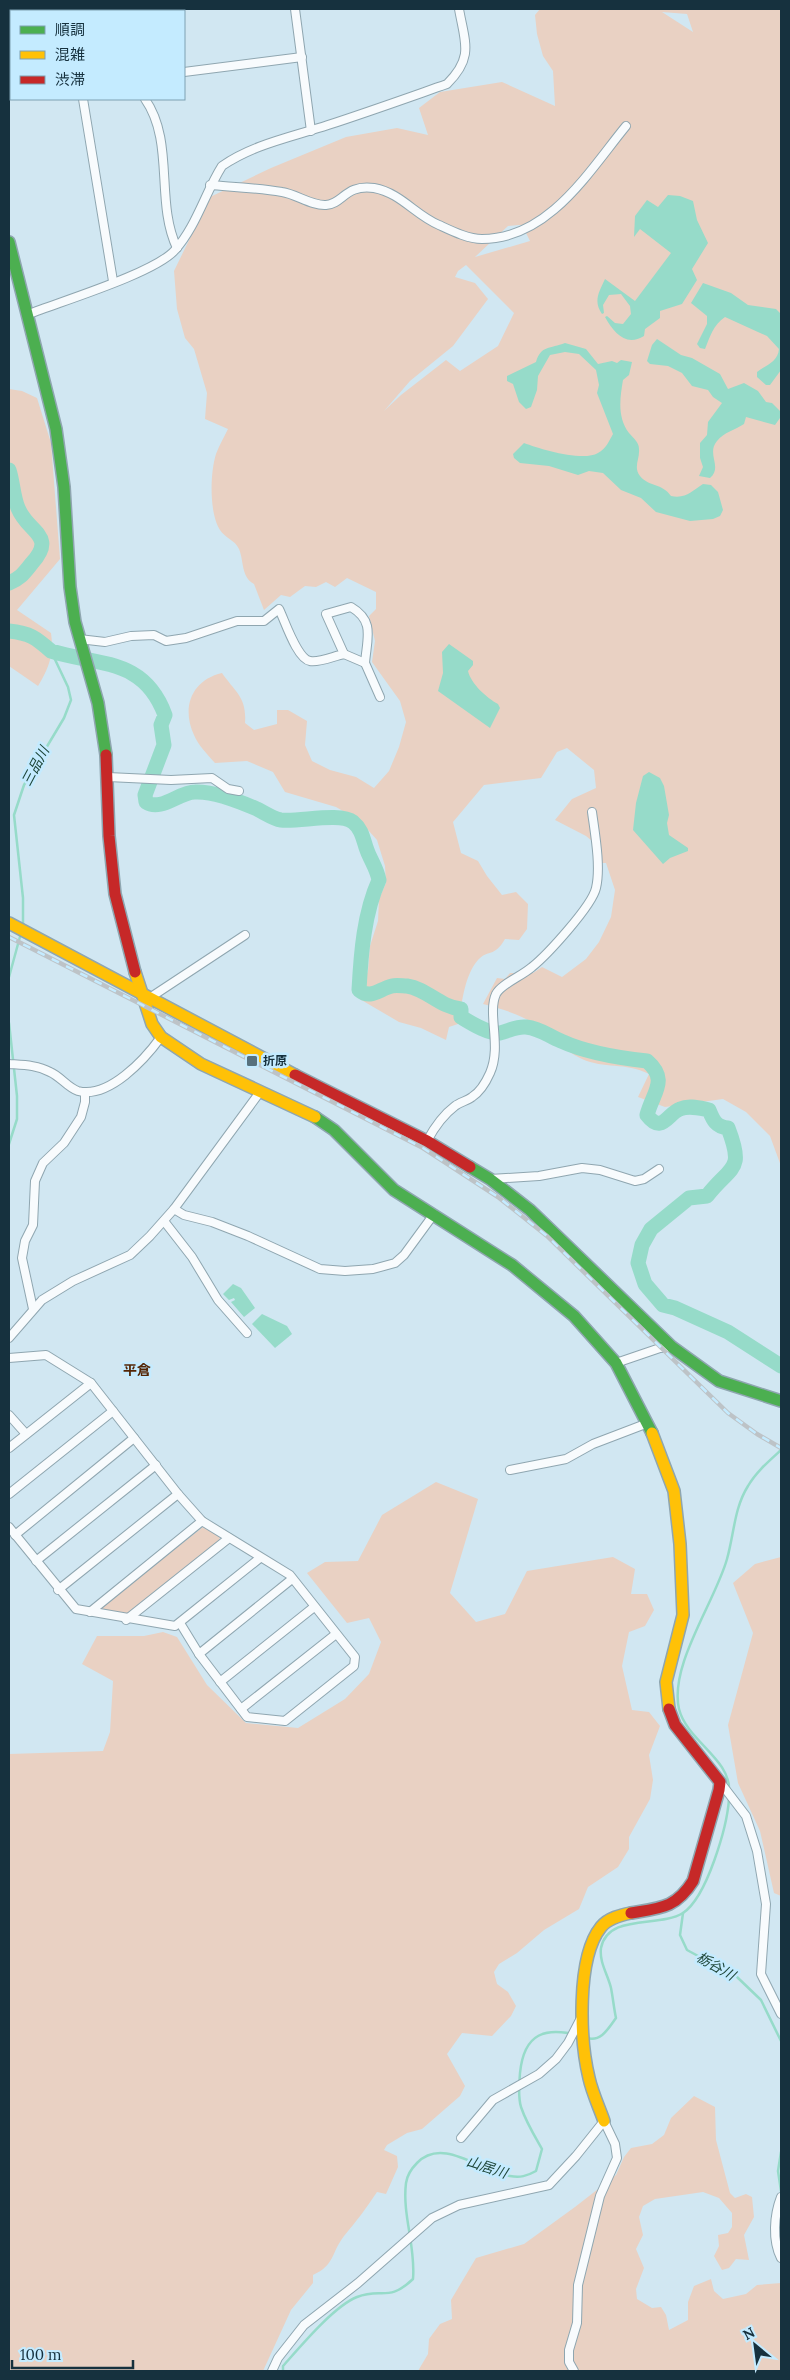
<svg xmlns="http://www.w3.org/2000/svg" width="790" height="2380" font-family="Lora,'Noto Sans JP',serif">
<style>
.green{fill:#e9d1c3;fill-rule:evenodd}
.water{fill:#96dbc9}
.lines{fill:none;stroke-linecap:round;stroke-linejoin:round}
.stream{stroke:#96dbc9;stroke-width:2.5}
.river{stroke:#96dbc9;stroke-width:15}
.street-casing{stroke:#8fa6b0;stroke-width:10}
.fast-casing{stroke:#8fa6b0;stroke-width:14}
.slow-casing{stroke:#8fa6b0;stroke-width:14}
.jam-casing{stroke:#8fa6b0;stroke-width:14}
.street{stroke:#f8fbfd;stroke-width:8}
.fast{stroke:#4caf50;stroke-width:11}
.slow{stroke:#ffc107;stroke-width:11}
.jam{stroke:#c62828;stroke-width:11}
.rail-casing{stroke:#bdc3c7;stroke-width:4.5}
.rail{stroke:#c4ebff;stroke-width:2.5;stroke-dasharray:8;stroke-linecap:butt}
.poi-dot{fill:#57717d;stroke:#c4ebff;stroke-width:2}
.labels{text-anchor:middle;stroke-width:5;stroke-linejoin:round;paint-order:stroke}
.poi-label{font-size:12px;font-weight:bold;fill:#16313e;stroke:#c4ebff;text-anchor:start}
.water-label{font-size:14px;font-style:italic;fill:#1f473a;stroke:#c4ebff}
.neighbourhood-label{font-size:14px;font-weight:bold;fill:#542606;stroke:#c4ebff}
</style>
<rect width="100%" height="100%" fill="#d1e7f2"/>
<g class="green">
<path d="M540,9h241v1157l-11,-30 -24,-24 -23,-13 -58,8 -27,-10 11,-23c-24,-12 -45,-5 -67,-15 -20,-9 -34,-27 -52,-38 -15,-8 -31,-13 -47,-17l14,-26 8,1 5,-6h23l9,-6 20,10 24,-18 13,-17 12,-25 4,-27 -9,-27h-8v-17l-12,-10 -31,-16 17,-21 24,-11 -2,-18 -27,-22 -10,4 -16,26 -57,7 -31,37 8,31 17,8 9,15 15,19 14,-3 12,12 -1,25 -8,11 -14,-1c-11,19 -17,10 -27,21 -14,16 -16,44 -20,64l-9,3 -3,13 -25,-12 -22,-6 -41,-24 10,-27 2,-25 8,-25 1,-22 7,-16 -1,-17 -8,-26 -17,-19 -24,-14 -51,-15 -12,-20 -26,-11 -32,2c-7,-8 -17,-18 -21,-28 -13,-28 -2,-55 28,-62 13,19 25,24 23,50l9,7 23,-6v-14h11l19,11 -2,24 7,16 18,9 26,7 18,11 15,-17 10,-24 7,-25 -6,-21 -28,-39 3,-21 -6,-25 7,-7v-17l-29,-14 -12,9 -9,-5 -10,5 -11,-1 -15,11 -9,-2 -17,15 -10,-26c-13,-7 -10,-23 -15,-35 -4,-9 -14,-11 -19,-19 -11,-17 -10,-57 -4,-76 3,-8 8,-17 12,-25l-23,-10 2,-26 -13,-44 -9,-11 -8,-29 -3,-38 36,-74 61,-29 75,-31 51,-9 31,7 -9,-27 21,-16 62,-10 53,24 -2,-35 -10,-15 -6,-22 -2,-19zM662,12l25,2 6,18zM519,225h3l8,16 -55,16 33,-31zM466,265l48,48 -16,33 -38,25 -14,-11 -45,35 -17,16 26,-30 43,-35 35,-47 -13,-16 -20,-6 3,-6z"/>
<path d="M9,389l13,2 15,7 14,45 9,116 -43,51 34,23c3,21 -2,35 -13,53l-29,-20z"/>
<path d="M436,1482l42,17 -28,94 26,29 29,-8 22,-43 86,-14 22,12 -4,25h16l7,16 -9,16 -16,6 -7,34 10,44 17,2 11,14 -11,29 4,25 -3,19 -21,38v12l-11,18 -30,20 -9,22 -35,21 -27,23 -18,11 -5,8 3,12 11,8 8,14 -5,10 -19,20 -30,-3 -15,21 18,32 -5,10 -38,33 -15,4 -20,12 -3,5 13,6 1,11 -12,27 -9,-2c-10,15 -21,30 -33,44 -13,17 -9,29 -31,39v8l-22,27 -28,61h-254v-617l94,-3 7,-19 3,-51 -31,-17 15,-28h47l19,-4 14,5 30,48 39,38 52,5 47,-29 24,-25 12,-32 -12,-24 -22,5 -40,-50 18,-11 33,-1 24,-46z"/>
<path d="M203,1527l17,10 -1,5 -91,73 -26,-4 -1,-4z"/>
<path d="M781,1557v339l-7,-3 -14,-62 -22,-48 -10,-58 25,-92 -20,-50 22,-19z"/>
<path d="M694,2096l21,11 1,33 14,53 5,5 11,-4 6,3 2,20 -10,18 5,25 -13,-1 -7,9 -7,2 -8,-14 5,-10 -1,-11 10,-2 4,-6v-14l-13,-15 -16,-6 -48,7 -12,7 -4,11 4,18 -7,14 8,19 -8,21 1,10 15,9 9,-1 5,8 3,15 19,-10v-18l6,-16 17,-7 3,12 9,8 23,-5 11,-9 24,-2v88h-363l10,-17 1,-15 11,-15 12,-5 -1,-19 25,-42 48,-14 51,-37 41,-32 8,-18 7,-9 21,-4 12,-9 7,-17z"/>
</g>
<g class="water">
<path d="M668,195l12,1 13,5 4,19 11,23 -16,26 5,11 -15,24 -22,7v7l-15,11 -1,7c-18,11 -30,-3 -39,-19l2,-1 8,7 8,1 8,-10 -1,-8 -9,-12 -12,1 -6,10 1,8 -2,1c-9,-13 -3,-22 3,-35l30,22 36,-48 -31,-24 -6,8 1,-21 12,-16 11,7z"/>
<path d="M703,283l28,10 17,12 28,4 5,5v56l-11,15h-4l-9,-8v-5c9,-7 21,-10 22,-23l-12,-13 -42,-19c-12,8 -15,20 -20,32l-5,-1 -3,-4 10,-20v-8l-16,-13z"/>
<path d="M657,339l24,16 11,3 28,16 8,15 16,-6 14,8 8,11 6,1 8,8v7l-5,7 -29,-8 -2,7c-9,6 -20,8 -27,17 -11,13 6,26 -7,37l-11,-2 4,-9 -3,-9v-15l7,-8 1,-13 14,-19 -9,-6 -5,-7 -16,-4 -10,-13 -14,-7 -18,-2 -3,-3 5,-16z"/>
<path d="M565,343l21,6 12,15 14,-3 5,2 4,-3 11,2 -3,13 -6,5c-3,18 -6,37 6,53 5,6 10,9 10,16 1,10 -6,18 1,27 9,11 22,7 31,20 15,3 21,-5 32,-12l8,1 7,7 5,18 -3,6 -7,3 -23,2 -34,-9 -15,-14 -20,-8 -18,-17 -14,-2 -11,4 -29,-9 -29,-3 -6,-5 -1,-4 11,-11c16,6 59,19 74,10 8,-4 11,-12 15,-19l-16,-41 2,-8 -3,-15 -17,-16 -14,-2 -15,3 -12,21 -1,14 -6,17 -5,2 -7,-7 -6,-18 -6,-3v-5l29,-14c5,-17 14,-13 29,-19z"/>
<path d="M449,644l24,17v4l-5,6c3,13 19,27 30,33l2,4 -10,20 -52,-37 5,-18 -1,-21z"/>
<path d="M649,772l11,6 4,8 5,29 -2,8 2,12 19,13v3l-18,7 -7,6 -30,-34 3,-27 7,-27z"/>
<path d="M233,1284l8,4 14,20 -11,9 -13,-15 4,-2 -1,-2 -5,2 -6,-6z"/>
<path d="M262,1314l25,12 5,8 -17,14 -23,-24z"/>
</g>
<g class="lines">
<g class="stream">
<path d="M23,925v-27l-9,-83 10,-30 40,-67 7,-18 -3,-13 -17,-36"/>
<path d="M9,977l12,-44"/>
<path d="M9,1023l8,73v23l-8,25"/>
<path d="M729,1791c2,-32 -42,-50 -50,-82 -10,-44 36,-107 48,-150 7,-24 7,-51 21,-73 8,-14 21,-25 33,-36"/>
<path d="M683,1913l-3,22 7,15 50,27 24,23 20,41"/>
<path d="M587,2038c14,4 21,-9 29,-20 -2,-9 -3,-20 -5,-30 -3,-13 -12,-26 -10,-40 7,-35 58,-20 82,-35 24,-16 44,-86 46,-114"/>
<path d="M781,2152l-3,19 3,20"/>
<path d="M283,2371v-5c17,-19 51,-60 74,-69 25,-10 31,6 56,-18 3,-32 -11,-64 -7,-96 1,-7 6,-15 11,-20 26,-27 64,9 93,13 10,2 17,0 26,-5l6,-22c-8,-14 -16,-27 -21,-42 -3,-10 -2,-23 -1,-34 4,-40 25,-47 61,-37"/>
</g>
<g class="river">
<path d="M9,470c4,12 4,26 9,38 10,25 39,27 14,55 -8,10 -11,15 -23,20"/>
<path d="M9,631c21,2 27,7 42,20 49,15 93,7 114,64l-4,10 3,20 -19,50 1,7c15,10 33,-10 49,-10 18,-1 46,10 62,17 8,4 17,10 24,11 19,2 59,-8 72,2 11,9 10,21 16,33 4,9 8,15 10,25 -15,33 -18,73 -20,110 12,10 20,-1 33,-4 4,-1 11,0 15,0 20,3 33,21 54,23v8c10,6 27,17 39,16 9,-2 16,-7 26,-6 16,2 22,9 35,14 26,12 58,17 86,20 22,19 6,31 0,54 15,20 21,-2 33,-6 9,-4 19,-1 29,1 4,10 7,17 19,18 17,44 3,37 -21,68l-18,2 -38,31 -9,16 -4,18 7,21 18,21 12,3 53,24 53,34"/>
</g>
<g class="street-casing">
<g id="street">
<path d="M116,9l1,2"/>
<path d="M295,9l16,122"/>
<path d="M9,45h2"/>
<path d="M184,72l118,-15"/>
<path d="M83,99l30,182"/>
<path d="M145,99c30,43 10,103 32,149"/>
<path d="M210,185c24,2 49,3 72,7 14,2 30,14 44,13 17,-1 19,-21 48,-17 27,5 41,27 65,37 13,6 29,14 43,14 67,0 107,-68 144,-113"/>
<path d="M29,314c33,-13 126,-41 146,-64 21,-23 30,-57 47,-84 32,-22 70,-29 106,-41 40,-13 79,-27 119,-41 27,-27 18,-41 12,-75"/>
<path d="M79,639l26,3 26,-6 23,-1 12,6 20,-3 51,-17h27l15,-12c6,12 18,50 31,52 9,2 24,-5 34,-7l-18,-40 25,-7c24,14 16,31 14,56"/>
<path d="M344,654l21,9 15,34"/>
<path d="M108,777l63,3 41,-2 16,11 11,2"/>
<path d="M151,997l94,-62"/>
<path d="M9,1064c14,1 28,1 41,8 10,4 18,16 28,19 31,8 67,-32 83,-54"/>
<path d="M427,1141c7,-13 16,-26 28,-35 5,-4 12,-5 17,-9 8,-5 14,-15 18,-24 12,-27 -3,-59 6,-79 5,-10 26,-18 36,-27 15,-12 60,-61 64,-79 5,-21 -1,-54 -4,-76"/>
<path d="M490,1179l49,-3 43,-8 18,2 35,11 9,-2 15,-10"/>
<path d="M174,1209l10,6 28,7 36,14 72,33 25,2 28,-2 22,-6 9,-8 30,-41"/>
<path d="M164,1221l28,36 26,43 29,33"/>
<path d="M33,1309l-11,-51 3,-17 8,-16 2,-44 8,-18 21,-20 17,-26 4,-15v-10"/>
<path d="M9,1338l33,-38 31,-19 57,-26 20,-19 24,-27 86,-117"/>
<path d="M9,1358l37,-3 45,28 87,111 24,27 88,54 65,82 -1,9 -69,55 -38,-4 -48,-63 -19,-31"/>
<path d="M616,1363l44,-15 12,-1"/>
<path d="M9,1415l17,19"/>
<path d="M9,1448l82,-65"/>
<path d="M510,1470l56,-11 27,-15 55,-21"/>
<path d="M9,1494l104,-83"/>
<path d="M9,1527l67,82 99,17 85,-68"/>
<path d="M15,1535l119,-97"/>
<path d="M36,1561l120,-96"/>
<path d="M58,1590l120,-96"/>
<path d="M90,1612l112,-91"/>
<path d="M126,1620l103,-82"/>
<path d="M199,1654l93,-75"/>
<path d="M220,1682l94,-75"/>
<path d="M241,1709l95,-75"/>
<path d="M720,1782l26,34 11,35 9,53 -5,70 20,40"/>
<path d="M461,2138l32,-38 46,-26 17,-15 12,-16 14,-27"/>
<path d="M781,2197c-7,18 -9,43 0,61"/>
<path d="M272,2371l6,-13 26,-33 54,-42 74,-65 27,-13 90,-20 27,-29 28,-35 11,23 2,14 -17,38 -22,89 -1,38 -8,27v12l5,9"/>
</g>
</g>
<g class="fast-casing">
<g id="fast">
<path d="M9,242l47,187 8,58 6,100 5,35 23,81 8,52"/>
<path d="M315,1117l19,13 60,60 118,75 62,51 42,47 36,70"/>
<path d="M470,1167l20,12 40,31 142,137 47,34 62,20"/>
</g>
</g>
<g class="slow-casing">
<g id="slow">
<path d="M9,923l286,152"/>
<path d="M135,972l17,52 9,13 40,27 114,53"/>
<path d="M652,1433l22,58 6,53 3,71 -17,67 3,27"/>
<path d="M604,2121c-5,-14 -12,-29 -15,-43 -9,-37 -13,-120 12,-151 7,-9 20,-12 30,-14"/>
</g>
</g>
<g class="jam-casing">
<g id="jam">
<path d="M106,755l3,81 6,58 20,78"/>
<path d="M295,1075l132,66 43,26"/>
<path d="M631,1913c30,-5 45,-5 62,-32l26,-91 1,-8 -45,-57 -6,-16"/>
</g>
</g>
<use href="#street" class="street"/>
<use href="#fast" class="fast"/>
<use href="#slow" class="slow"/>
<use href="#jam" class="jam"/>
<g class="rail-casing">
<path id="rail" d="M9,937l414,211 75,49 49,39 181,177 29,21 24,14"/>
</g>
<use href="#rail" class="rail"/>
</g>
<rect class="poi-dot" x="246" y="1055" width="12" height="12" rx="2.5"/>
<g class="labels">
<g class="poi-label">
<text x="263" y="1065">折原</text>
</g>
<g class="water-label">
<text transform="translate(35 766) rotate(-62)" y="5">三品川</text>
<text transform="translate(716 1966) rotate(30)" y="5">栃谷川</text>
<text transform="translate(487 2167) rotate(18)" y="5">山居川</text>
</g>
<g class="neighbourhood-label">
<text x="137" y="1375">平倉</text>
</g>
</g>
<rect width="790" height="2380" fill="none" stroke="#16313e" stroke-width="20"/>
<rect x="10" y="10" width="175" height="90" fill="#c4ebff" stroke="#7ea1b2"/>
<rect x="20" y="26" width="25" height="8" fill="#4caf50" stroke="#7ea1b2"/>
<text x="55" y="35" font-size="15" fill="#16313e">順調</text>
<rect x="20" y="51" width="25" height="8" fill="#ffc107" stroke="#7ea1b2"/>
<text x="55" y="60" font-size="15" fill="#16313e">混雑</text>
<rect x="20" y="76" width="25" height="8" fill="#c62828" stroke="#7ea1b2"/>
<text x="55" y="85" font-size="15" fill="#16313e">渋滞</text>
<g transform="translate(755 2345) rotate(331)" stroke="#c4ebff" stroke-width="4" paint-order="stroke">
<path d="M0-4L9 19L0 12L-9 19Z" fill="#16313e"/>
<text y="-8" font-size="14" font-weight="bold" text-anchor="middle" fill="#16313e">N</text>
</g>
<path d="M12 2360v8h121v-8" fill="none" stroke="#16313e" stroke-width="2.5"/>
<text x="20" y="2360" font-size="15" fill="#16313e" stroke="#c4ebff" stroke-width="4" paint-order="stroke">100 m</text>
</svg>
